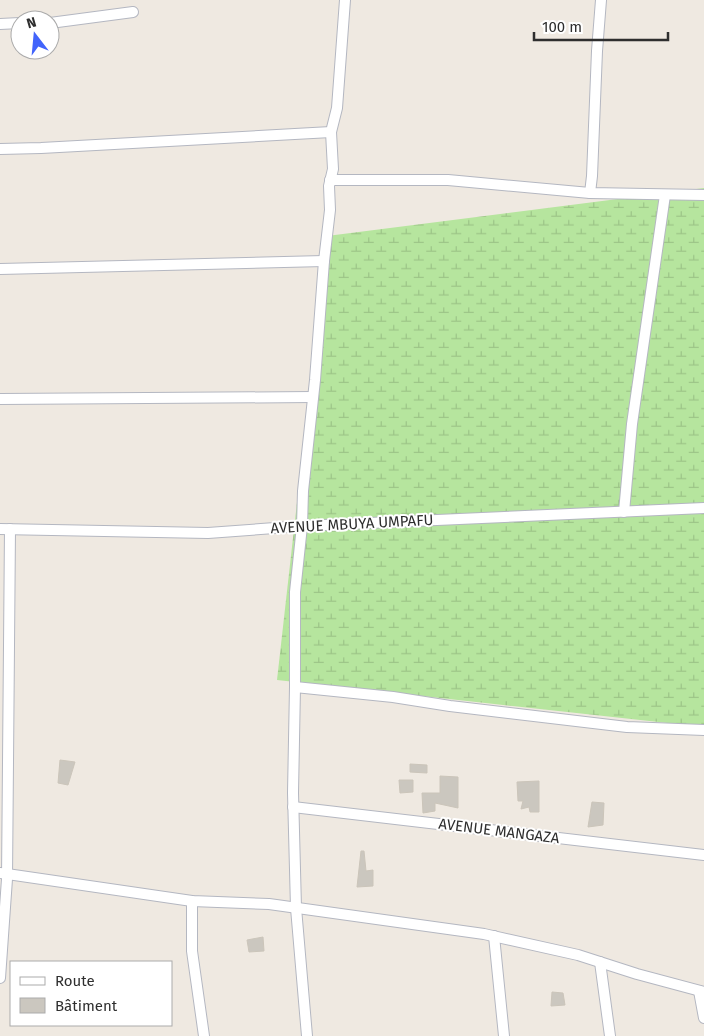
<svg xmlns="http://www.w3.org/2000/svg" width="704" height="1036" font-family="'Fira Sans',sans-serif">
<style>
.wetland{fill:url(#wetland-marsh)}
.building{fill:#cbc7bf;stroke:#cbc5ba}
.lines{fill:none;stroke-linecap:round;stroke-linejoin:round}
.street-casing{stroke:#b4b7c1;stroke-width:12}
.street{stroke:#fff;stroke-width:10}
.labels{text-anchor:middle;stroke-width:4;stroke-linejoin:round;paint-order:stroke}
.street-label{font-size:15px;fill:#2e2e2e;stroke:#fff}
</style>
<defs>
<pattern id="wetland-marsh" width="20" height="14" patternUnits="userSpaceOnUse" patternTransform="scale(1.25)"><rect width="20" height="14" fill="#b6e59e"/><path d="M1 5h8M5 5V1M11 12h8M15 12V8" fill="none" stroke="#9dc588"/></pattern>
</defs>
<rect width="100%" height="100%" fill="#efe9e1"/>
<path class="wetland" d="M704,188v539l-427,-47 50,-444z"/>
<g class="building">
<path d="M60,760l15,2 -7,23 -10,-2z"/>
<path d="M410,764l17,1v8l-17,-1z"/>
<path d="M440,776l18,1v31l-23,-5v8l-12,2 -1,-20h18z"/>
<path d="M399,780h14v12l-13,1z"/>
<path d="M539,781v31h-9l-1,-5 -8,2 2,-8h-5l-1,-19z"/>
<path d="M592,802l12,1 -1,22 -15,2z"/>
<path d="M361,851h3l2,20 7,-1v16l-16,1z"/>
<path d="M263,937l1,14 -15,1 -2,-12z"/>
<path d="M552,992l11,1 2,12 -14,1z"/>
</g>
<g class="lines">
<g class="street-casing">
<g id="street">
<path d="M50,23l83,-11"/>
<path d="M0,24l20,-1"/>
<path d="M0,149l41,-1 290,-16"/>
<path d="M330,180h118l142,13 114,2"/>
<path d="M590,193l2,-17 5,-125 4,-51"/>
<path d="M0,269l324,-8"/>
<path d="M0,399l313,-2"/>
<path d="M624,512l8,-88 33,-229"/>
<path d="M0,529l208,4 94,-7 402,-18"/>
<path d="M295,687l98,10 57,9 177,21 77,3"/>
<path d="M293,807l411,48"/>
<path d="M0,873l192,28 77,3 215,30 94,21 59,19 67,18"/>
<path d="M192,901v50l12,85"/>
<path d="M494,936l10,100"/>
<path d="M600,962l10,74"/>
<path d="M0,978l7,-99 3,-350"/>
<path d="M699,991l5,27"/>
<path d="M307,1036l-11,-128 -3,-115 2,-106v-95l7,-66 1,-35 12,-111 9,-119 6,-51 -1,-24 4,-17 -2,-37 6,-24 8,-108"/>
</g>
</g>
<use href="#street" class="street"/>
</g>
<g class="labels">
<g class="street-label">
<text transform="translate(352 524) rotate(-3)" y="5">AVENUE MBUYA UMPAFU</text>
<text transform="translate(499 831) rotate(7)" y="5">AVENUE MANGAZA</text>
</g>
</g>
<rect x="10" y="961" width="162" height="65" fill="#ffffff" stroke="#ababab"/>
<rect x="20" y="977" width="25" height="8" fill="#ffffff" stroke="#ababab"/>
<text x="55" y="986" font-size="15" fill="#2e2e2e">Route</text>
<rect x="20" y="998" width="25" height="15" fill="#cbc7bf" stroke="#ababab"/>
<text x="55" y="1011" font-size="15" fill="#2e2e2e">Bâtiment</text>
<g transform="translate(35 35) rotate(344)"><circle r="24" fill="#ffffff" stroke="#ababab"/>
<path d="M0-4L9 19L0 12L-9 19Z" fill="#4264fb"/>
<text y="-8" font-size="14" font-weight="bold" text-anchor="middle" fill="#2e2e2e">N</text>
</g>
<path d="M534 32v8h134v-8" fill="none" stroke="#2e2e2e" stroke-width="2.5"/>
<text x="542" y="32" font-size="15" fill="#2e2e2e" stroke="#ffffff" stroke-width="4" paint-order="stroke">100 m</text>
</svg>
